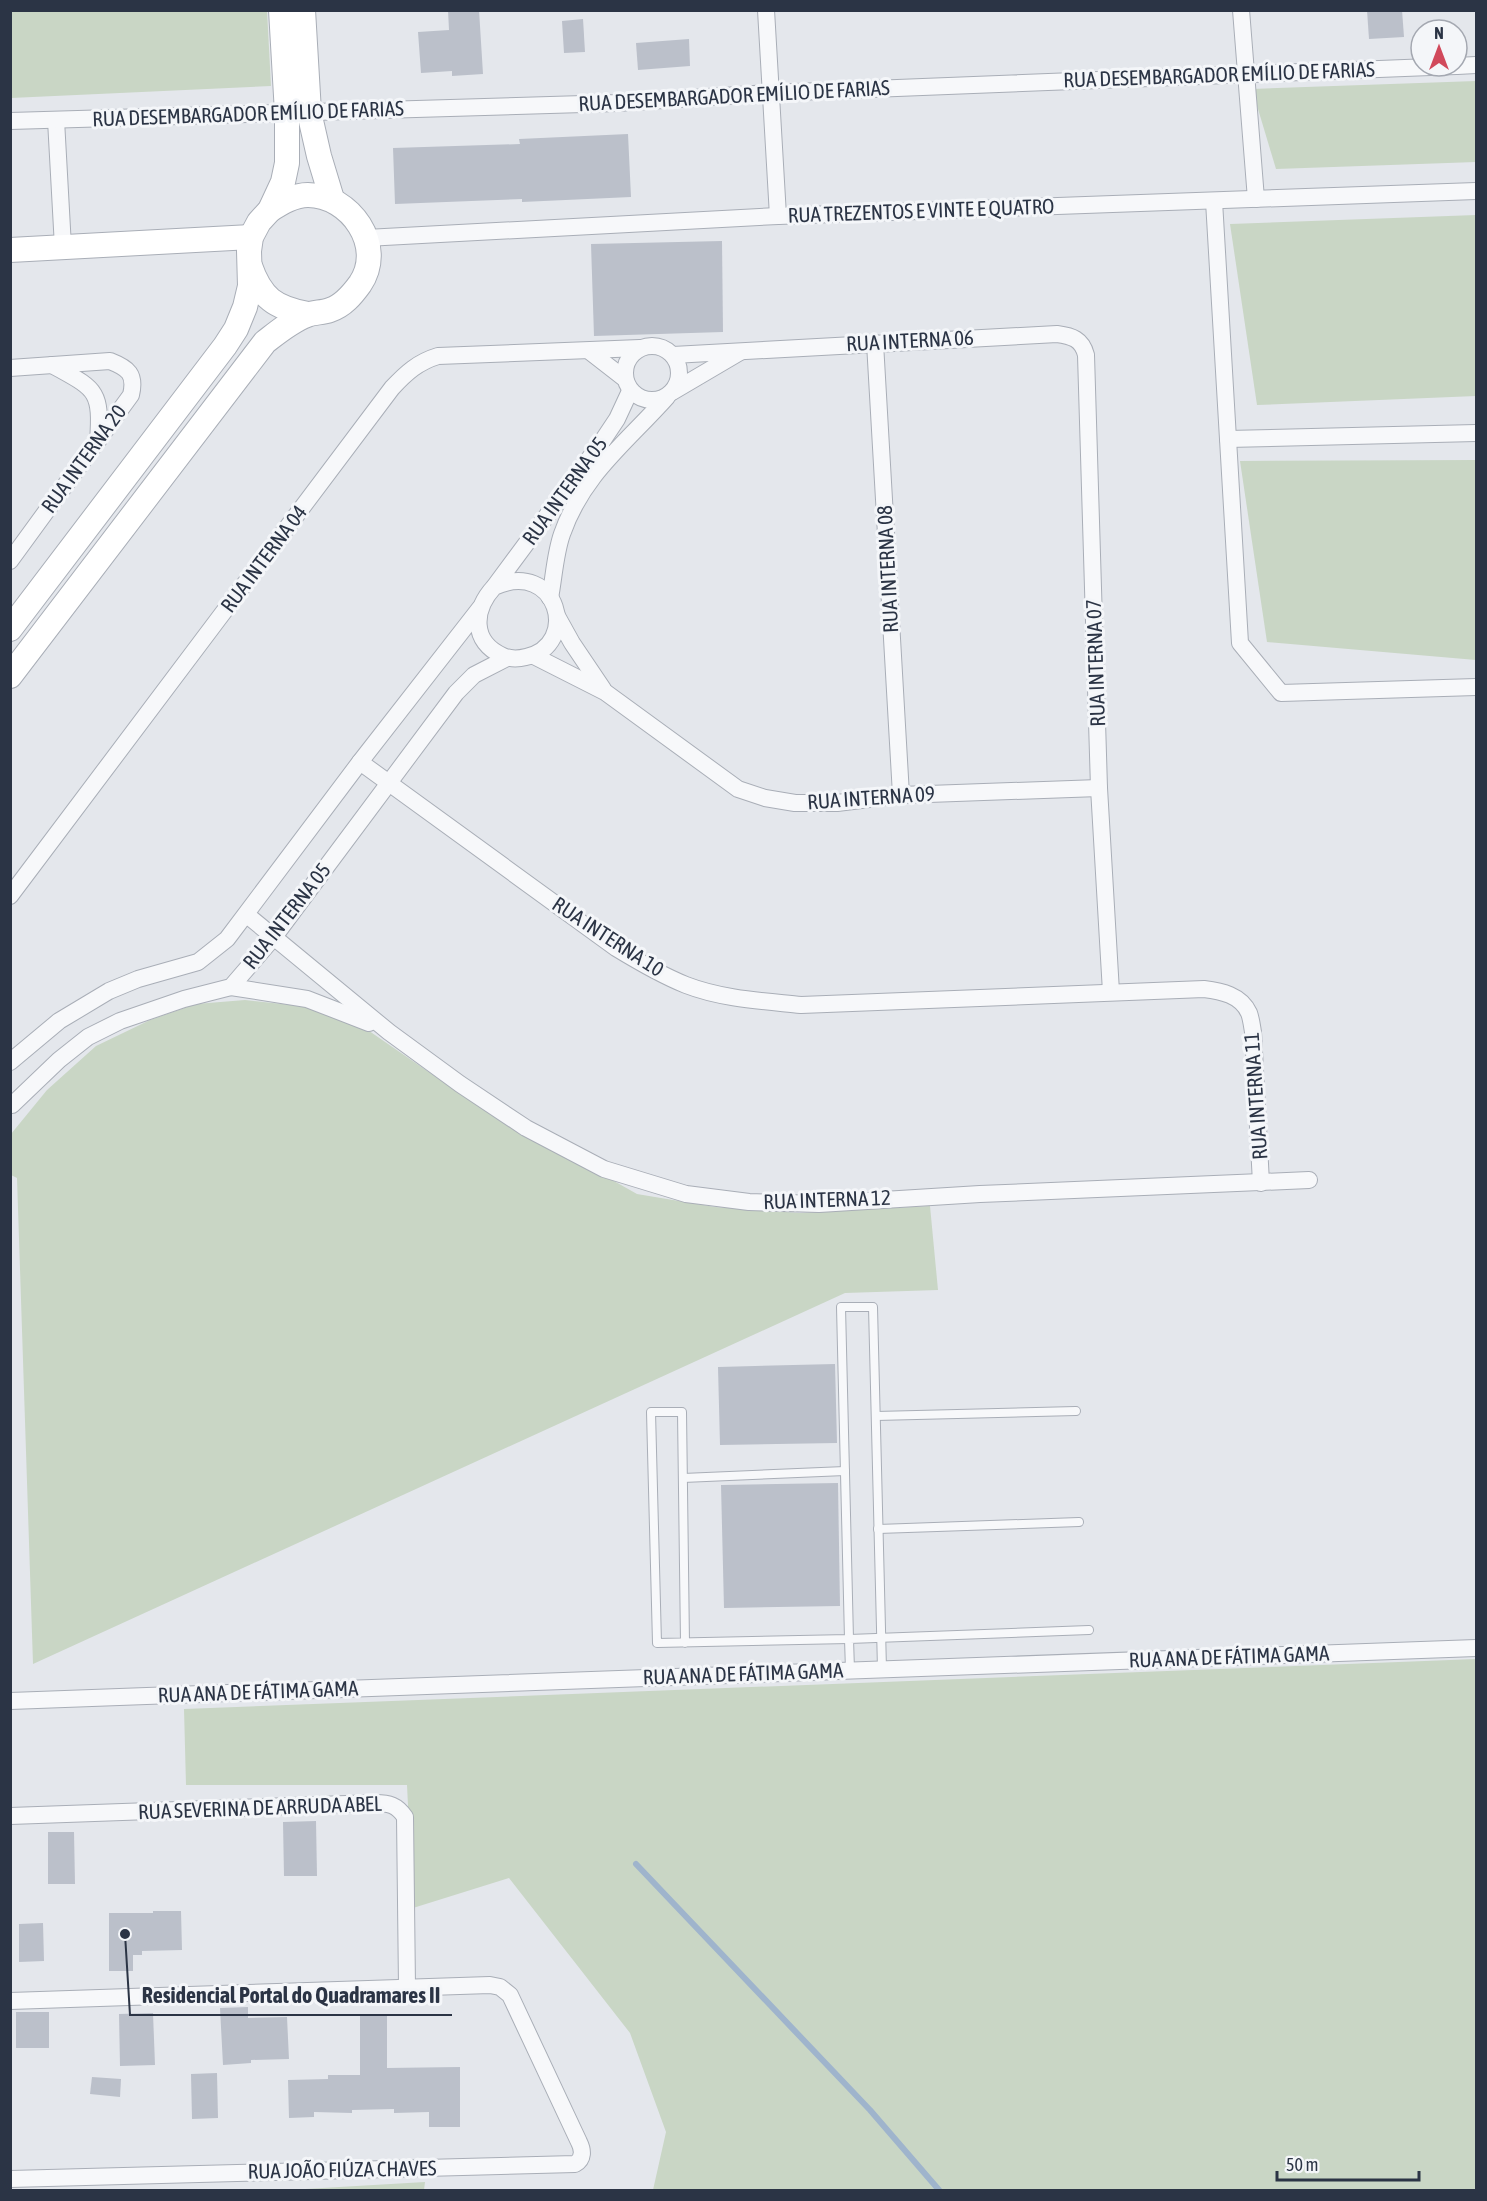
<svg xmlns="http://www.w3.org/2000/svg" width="1487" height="2201" font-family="'Asap Condensed',sans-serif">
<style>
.green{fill:#c9d6c5}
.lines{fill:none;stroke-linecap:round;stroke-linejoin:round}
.stream{stroke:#9fb4cc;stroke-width:6}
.building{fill:#bbc0ca}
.lane-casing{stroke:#a9aeb7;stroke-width:10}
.street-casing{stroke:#a9aeb7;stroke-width:18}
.secondary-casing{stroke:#a9aeb7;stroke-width:26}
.lane{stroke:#f7f8fa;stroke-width:8}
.street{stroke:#f7f8fa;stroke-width:16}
.secondary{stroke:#fff;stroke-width:24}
.labels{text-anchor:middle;stroke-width:6;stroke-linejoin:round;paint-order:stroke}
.street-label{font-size:21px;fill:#2b3445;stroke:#f4f6f9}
.leader{fill:none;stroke:#2b3445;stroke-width:2}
.callout-dot{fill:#2b3445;stroke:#f4f6f9;stroke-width:2}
.callout-label{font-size:22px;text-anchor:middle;font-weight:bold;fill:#2b3445;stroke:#f4f6f9;stroke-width:6;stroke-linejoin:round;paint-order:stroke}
</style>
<rect width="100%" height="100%" fill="#e4e7ec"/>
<g class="green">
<path d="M10,11h257l4,75 -260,12z"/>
<path d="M1476,81v81l-200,7 -24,-80z"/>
<path d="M1476,215v181l-219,9 -27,-181z"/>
<path d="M1476,460v200l-209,-18 -27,-181z"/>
<path d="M245,1000l65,7 49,17 106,73 172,97 78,13 85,6 130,-7 8,84 -93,3 -812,371 -16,-486 -6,-3v-41l36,-44 49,-44 54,-26 46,-16z"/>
<path d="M1476,1659v531h-823l13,-58 -36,-99 -121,-155 -96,30 -6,-123h-221l-2,-76z"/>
<path d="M425,2182l-1,8h-136z"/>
</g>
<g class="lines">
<path class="stream" d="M636,1864l234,246 69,80"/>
</g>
<g class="building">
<path d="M448,10h31l4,64 -31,2v-5l-31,2 -3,-41 31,-2z"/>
<path d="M1367,10h35l2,27 -35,2z"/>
<path d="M583,19l2,33 -21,1 -2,-32z"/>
<path d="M689,39l1,27 -52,4 -2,-27z"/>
<path d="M628,134l3,63 -109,5v-3l-127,5 -2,-56 127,-4 -1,-5z"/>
<path d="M722,241l1,91 -129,4 -3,-92z"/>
<path d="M835,1364l2,79 -117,2 -2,-78z"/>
<path d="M838,1483l2,123 -116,2 -3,-123z"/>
<path d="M316,1821l1,55h-33l-1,-54z"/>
<path d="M48,1832h26l1,52h-27z"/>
<path d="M153,1911h28l1,39 -40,1v4h-9v16h-24v-58h44z"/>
<path d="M43,1923l1,38 -25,1v-38z"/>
<path d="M248,2007v11l39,-1 2,42 -38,1v3l-28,2 -3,-57z"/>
<rect x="16" y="2012" width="33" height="36"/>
<path d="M153,2013l2,52 -35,1 -1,-52z"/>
<path d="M360,2014h27v54l73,-1v60h-31v-15l-35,1v-4l-42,1v3l-38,-1v5l-25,1 -1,-38 40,-1v-4h32z"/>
<path d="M217,2073l1,45 -26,1 -1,-45z"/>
<path d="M92,2077l29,2 -1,18 -30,-3z"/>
</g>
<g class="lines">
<g class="lane-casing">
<g id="lane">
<path d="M876,1416l200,-5"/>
<path d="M683,1478l162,-7"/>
<path d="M878,1529l201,-7"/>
<path d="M685,1643l-3,-231h-31l6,231 192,-4 -8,-332h32l9,362"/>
<path d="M850,1670l-1,-31 240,-9"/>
</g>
</g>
<g class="street-casing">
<g id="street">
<path d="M766,10l12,206"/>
<path d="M1241,10l15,189"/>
<path d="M1457,66l19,-1"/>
<path d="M56,120l7,127"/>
<path d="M10,121l607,-18 153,-10 686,-27"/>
<path d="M1214,201l26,442 41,50 195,-6"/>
<path d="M366,238l412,-22 698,-25"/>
<path d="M875,343l26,452"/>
<circle cx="652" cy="373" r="27"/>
<path d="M589,351l36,28"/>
<path d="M673,355l384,-21c15,2 25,5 29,21l13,433 12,204"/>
<path d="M52,365c43,24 50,24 46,76"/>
<path d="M10,368l100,-7c18,7 26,13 21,34l-121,166"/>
<path d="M672,392l68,-40"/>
<path d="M1228,439l248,-6"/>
<path d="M494,587c64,-29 87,58 32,70 -8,2 -16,2 -23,-1 -32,-14 -30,-46 -9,-69l109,-147 14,-21 13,-28"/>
<path d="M550,598c4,-21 5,-44 12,-64 21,-60 64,-91 105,-137"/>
<path d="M557,616l15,27 31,46"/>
<path d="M534,656l71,36 133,97 27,9 30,5h42l64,-8 198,-7"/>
<path d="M360,762l256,186c23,14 45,27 70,37 36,14 77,16 115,20l403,-16c17,2 37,6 45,24 2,5 3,13 4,19l8,151"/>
<path d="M10,896l382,-508c14,-15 26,-26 46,-32l202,-8"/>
<path d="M247,915l142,117 71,52 66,44 78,41 82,25 63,8 70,2 161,-10 329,-14"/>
<path d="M231,987l76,12 62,24"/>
<path d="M10,1062l49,-41 50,-30 29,-12 60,-17 29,-23 133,-177 120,-154"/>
<path d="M12,1105l47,-45 29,-23 32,-16 64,-22 47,-12 43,-50 182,-244 18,-18 33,-17"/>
<path d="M10,1701l1466,-53"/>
<path d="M10,1816l365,-13c14,0 22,2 30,14l2,170"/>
<path d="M10,2001l480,-16 10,2 10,8 69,147c4,8 5,17 -4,22l-565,15"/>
</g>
</g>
<g class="secondary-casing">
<g id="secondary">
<path d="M303,10l6,102 10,44 13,43"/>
<path d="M10,250l241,-13"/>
<path d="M250,266c11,32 25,42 58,48"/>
<path d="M10,629l215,-283 11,-17 9,-22 5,-21 -1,-35 2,-14 8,-15 11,-12 13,-28 4,-19v-50l-6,-103"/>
<path d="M10,676l255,-334c13,-10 26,-21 42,-27 7,-3 15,-2 23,-5 13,-4 22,-15 30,-26 26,-38 -10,-89 -52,-89 -14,0 -27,8 -38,15"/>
</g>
</g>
<use href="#lane" class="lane"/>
<use href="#street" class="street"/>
<use href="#secondary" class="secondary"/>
</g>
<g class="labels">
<g class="street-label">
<text transform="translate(1219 75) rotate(-2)" y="7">RUA DESEMBARGADOR EMÍLIO DE FARIAS</text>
<text transform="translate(734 96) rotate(-3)" y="7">RUA DESEMBARGADOR EMÍLIO DE FARIAS</text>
<text transform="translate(248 114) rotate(-2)" y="7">RUA DESEMBARGADOR EMÍLIO DE FARIAS</text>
<text transform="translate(921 211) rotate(-2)" y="7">RUA TREZENTOS E VINTE E QUATRO</text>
<text transform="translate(910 341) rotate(-3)" y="7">RUA INTERNA 06</text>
<text transform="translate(84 459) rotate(-54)" y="7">RUA INTERNA 20</text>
<text transform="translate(565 491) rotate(-54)" y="7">RUA INTERNA 05</text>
<text transform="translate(264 559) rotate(-53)" y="7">RUA INTERNA 04</text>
<text transform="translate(888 569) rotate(-93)" y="7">RUA INTERNA 08</text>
<text transform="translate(1096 663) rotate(-92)" y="7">RUA INTERNA 07</text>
<text transform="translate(871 798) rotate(-4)" y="7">RUA INTERNA 09</text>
<text transform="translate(287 916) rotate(-52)" y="7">RUA INTERNA 05</text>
<text transform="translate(608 937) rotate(33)" y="7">RUA INTERNA 10</text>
<text transform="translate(1256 1096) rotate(-94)" y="7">RUA INTERNA 11</text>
<text transform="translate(827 1200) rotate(-2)" y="7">RUA INTERNA 12</text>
<text transform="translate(1229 1657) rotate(-2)" y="7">RUA ANA DE FÁTIMA GAMA</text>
<text transform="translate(743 1674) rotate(-2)" y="7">RUA ANA DE FÁTIMA GAMA</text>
<text transform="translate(258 1692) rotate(-2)" y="7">RUA ANA DE FÁTIMA GAMA</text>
<text transform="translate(260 1808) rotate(-2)" y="7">RUA SEVERINA DE ARRUDA ABEL</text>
<text transform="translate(342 2170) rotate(-1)" y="7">RUA JOÃO FIÚZA CHAVES</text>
</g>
</g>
<path class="leader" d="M125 1934L130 2015H452"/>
<circle class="callout-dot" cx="125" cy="1934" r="6"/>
<g class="callout-label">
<text x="291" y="2003">Residencial Portal do Quadramares II</text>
</g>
<rect width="1487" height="2201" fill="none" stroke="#2b3445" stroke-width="24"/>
<g transform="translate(1439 48)"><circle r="28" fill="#f4f6f9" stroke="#a4a8b1" stroke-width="1.5"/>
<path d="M0-4.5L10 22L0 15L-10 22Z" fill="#d1495b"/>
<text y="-9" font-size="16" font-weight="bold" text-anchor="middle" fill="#2b3445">N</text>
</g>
<path d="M1277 2171v9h142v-9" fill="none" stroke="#2b3445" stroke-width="3"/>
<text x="1286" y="2171" font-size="18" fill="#2b3445" stroke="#f4f6f9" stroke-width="4.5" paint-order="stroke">50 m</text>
</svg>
